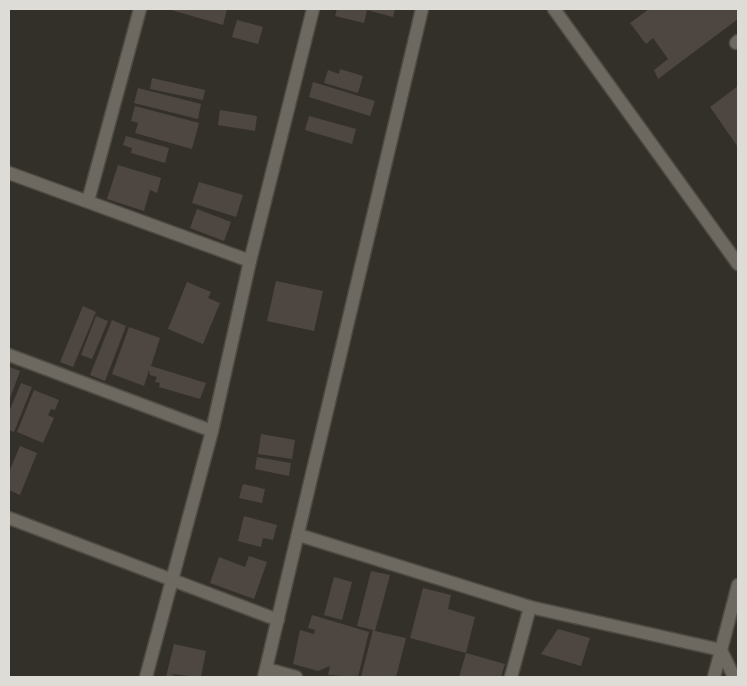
<svg xmlns="http://www.w3.org/2000/svg" width="747" height="686" font-family="Arial,sans-serif">
<style>
.building{fill:#4e4741}
.lines{fill:none;stroke-linecap:round;stroke-linejoin:round}
.minor-casing{stroke:#4e4b44;stroke-width:15}
.minor{stroke:#6d6960;stroke-width:12}
</style>
<rect width="100%" height="100%" fill="#333029"/>
<g class="building">
<path d="M168,9h59l-4,16z"/>
<path d="M337,9h58l-2,8 -26,-7 -3,13 -29,-7z"/>
<path d="M649,9h89v10l-80,60 -4,-9 14,-11 -15,-21 -7,6 -16,-21z"/>
<path d="M237,20l26,7 -5,17 -26,-7z"/>
<path d="M340,69l23,7 -5,17 -34,-10 4,-13 11,4z"/>
<path d="M152,78l53,12 -2,10 -53,-11z"/>
<path d="M313,82l62,19 -5,15 -61,-19z"/>
<path d="M738,86v61l-28,-40z"/>
<path d="M138,88l63,16 -3,15 -64,-16z"/>
<path d="M135,106l64,17 -7,26 -57,-16 3,-10 -7,-2z"/>
<path d="M220,110l37,6 -2,15 -37,-6z"/>
<path d="M309,116l47,13 -4,15 -47,-14z"/>
<path d="M126,136l43,12 -4,15 -34,-10 1,-5 -9,-3z"/>
<path d="M118,165l43,13 -4,15 -7,-3 -6,21 -37,-12z"/>
<path d="M199,182l44,13 -7,22 -44,-14z"/>
<path d="M197,209l34,13 -7,19 -34,-13z"/>
<path d="M276,281l47,10 -9,40 -47,-10z"/>
<path d="M187,282l24,10 -3,6 12,5 -17,41 -35,-15z"/>
<path d="M83,306l13,6 -23,55 -13,-5z"/>
<path d="M96,316l12,5 -16,38 -11,-4z"/>
<path d="M112,320l14,6 -21,55 -15,-6z"/>
<path d="M129,327l31,11 -9,28 55,17 -6,16 -41,-12 1,-4 -5,-1 2,-5 -7,-2 -1,-5 -5,16 -32,-12z"/>
<path d="M10,367l10,4 -11,30v-30z"/>
<path d="M21,383l11,4 -18,45 -5,-2v-18z"/>
<path d="M34,390l25,10 -4,10 -4,-1 -3,6 6,3 -11,25 -26,-11z"/>
<path d="M261,434l34,6 -3,19 -34,-5z"/>
<path d="M20,446l17,7 -17,42 -11,-5v-18z"/>
<path d="M257,457l34,6 -2,13 -34,-7z"/>
<path d="M243,484l22,5 -3,14 -23,-5z"/>
<path d="M244,516l33,9 -4,15 -10,-2 -2,9 -23,-6z"/>
<path d="M249,556l18,6 -13,37 -44,-16 9,-26 26,10z"/>
<path d="M371,571l19,4 -15,56 31,7 -10,39h-35l12,-47 -16,-4z"/>
<path d="M334,577l18,5 -10,38 -18,-5z"/>
<path d="M423,588l28,7 -3,14 27,8 -9,36 -56,-15z"/>
<path d="M312,615l57,17 -11,45 -30,-2 2,-9 -12,5 -25,-7 7,-34 14,4 1,-4 -7,-2z"/>
<path d="M558,629l32,9 -9,28 -40,-12z"/>
<path d="M174,644l32,7 -5,26 -31,-3 8,3h-12z"/>
<path d="M466,653l39,11 -4,13h-42z"/>
</g>
<g class="lines">
<g class="minor-casing">
<g id="minor">
<path d="M554,9l184,255"/>
<path d="M736,43l2,-2"/>
<path d="M9,173l241,88"/>
<path d="M88,201l52,-192"/>
<path d="M9,355l203,76"/>
<path d="M9,518l269,102"/>
<path d="M299,535l231,72 191,43 13,27"/>
<path d="M267,669l29,8"/>
<path d="M146,677l66,-246 38,-170 63,-252"/>
<path d="M264,677l158,-668"/>
<path d="M511,677l19,-70"/>
<path d="M714,677l24,-92"/>
</g>
</g>
<use href="#minor" class="minor"/>
</g>
<rect width="747" height="686" fill="none" stroke="#dedcd7" stroke-width="20"/>
</svg>
